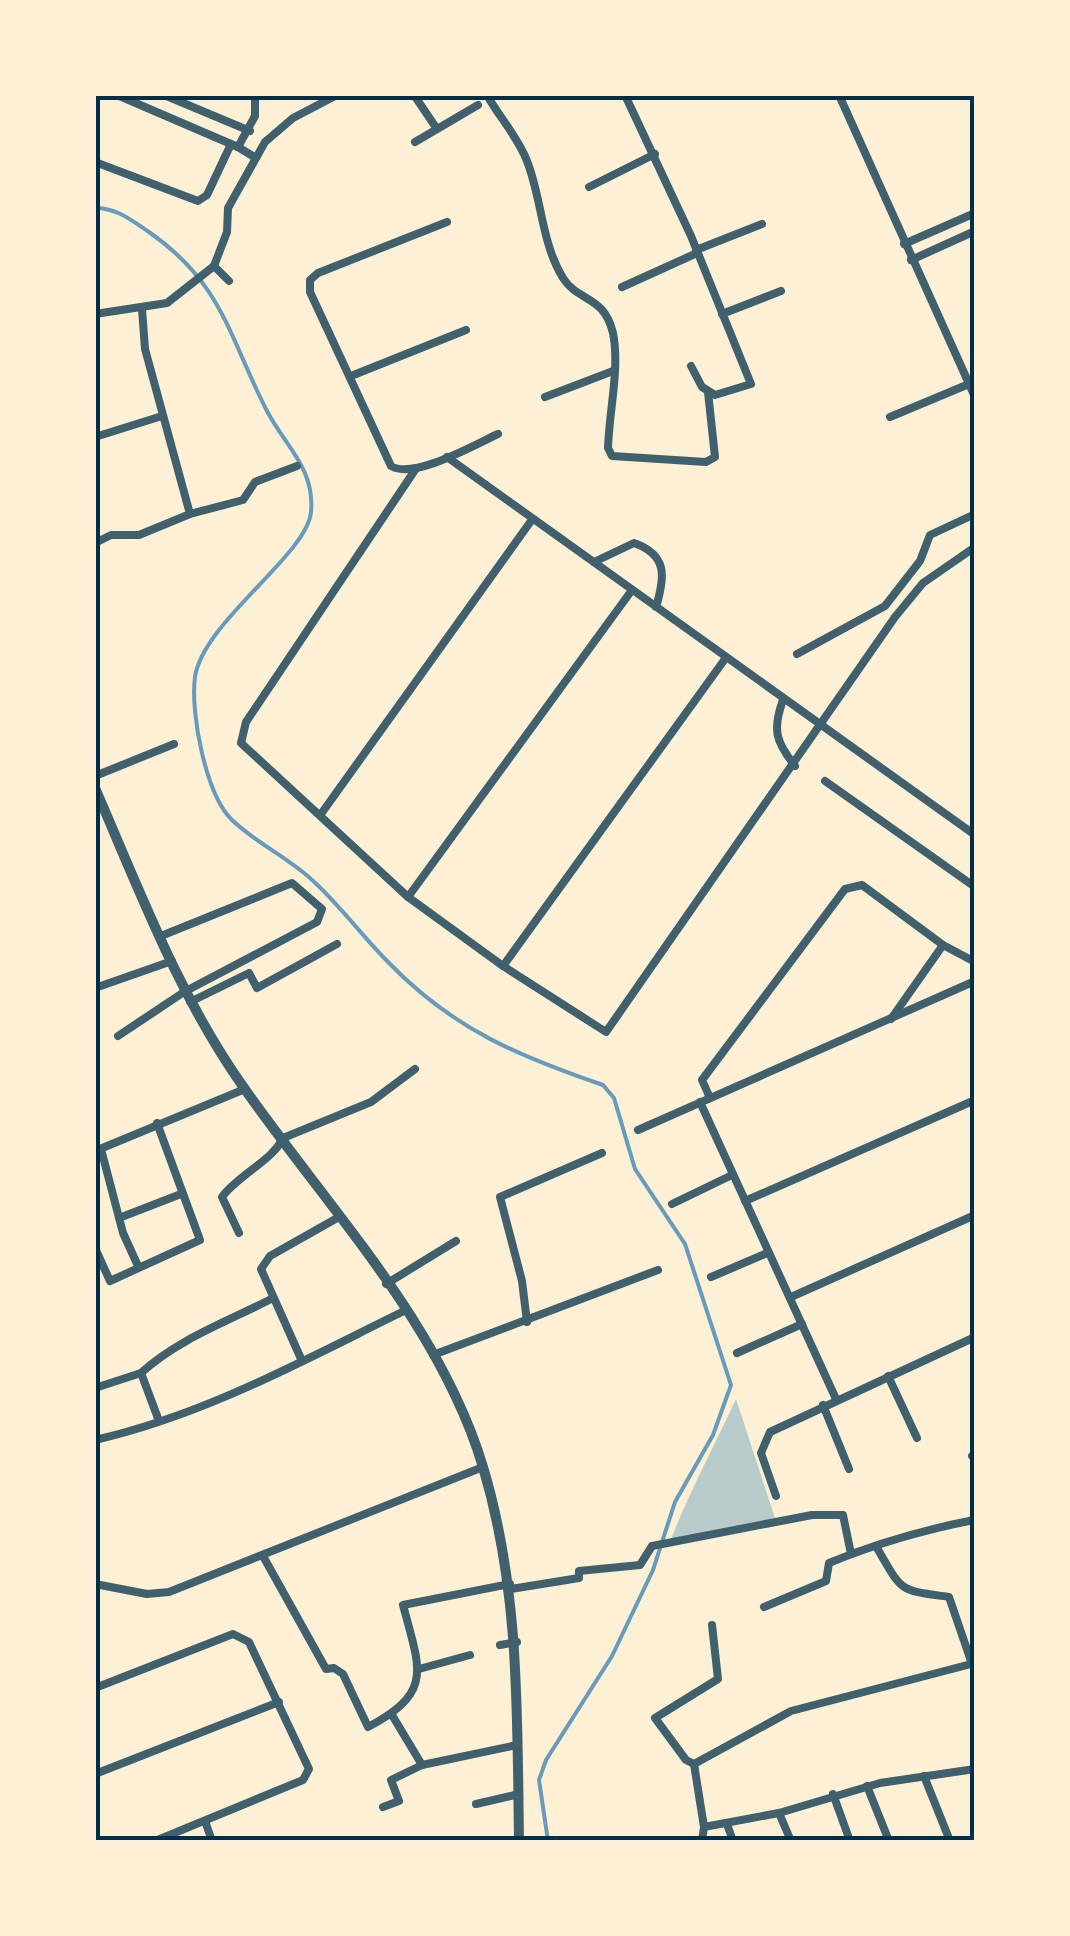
<svg xmlns="http://www.w3.org/2000/svg" width="1070" height="1936" font-family="'Noto Sans',sans-serif">
<style>
.green{fill:#b9caca}
.lines{fill:none;stroke-linecap:round;stroke-linejoin:round}
.stream{stroke:#669bbc;stroke-width:4}
.minor{stroke:#3f606c;stroke-width:8}
.tertiary{stroke:#3f606c;stroke-width:10}
.neatline{fill:none;stroke:#003049;stroke-width:4}
</style>
<rect width="100%" height="100%" fill="#fdf0d5"/>
<path class="green" d="M736,1399l39,119 -105,24c19,-50 44,-95 66,-143z"/>
<g class="lines">
<path class="stream" d="M95,208c22,0 36,12 54,24 74,52 79,103 118,179 18,35 48,57 44,101 -4,43 -108,110 -116,165 -5,36 11,118 37,143 24,23 55,37 79,59 28,25 51,57 78,84 64,66 129,93 214,122l11,13 21,71 50,75 46,141 -18,50 -38,67 -22,68 -41,86 -66,104 -7,20 9,61"/>
<g class="minor">
<path d="M117,95l121,52"/>
<path d="M164,95l86,36"/>
<path d="M255,95v21l-17,31 18,11"/>
<path d="M414,95l23,34"/>
<path d="M487,95c12,22 31,42 40,66 15,38 14,81 36,117 15,24 41,17 50,55 7,35 -4,79 -5,115l4,8 94,6 9,-5 -7,-65"/>
<path d="M625,95l66,141 60,148 -36,11 -13,-8 -11,-21"/>
<path d="M839,95l136,302"/>
<path d="M415,142l63,-37"/>
<path d="M95,162l103,39 9,-6 24,-51"/>
<path d="M589,187l66,-33"/>
<path d="M447,222l-129,51 -8,7v12l81,174c22,14 83,-21 107,-32"/>
<path d="M904,244l71,-31"/>
<path d="M696,250l66,-26"/>
<path d="M911,260l64,-29"/>
<path d="M214,266l15,15"/>
<path d="M622,287l75,-34"/>
<path d="M95,314l72,-11 47,-37 13,-34 1,-24 37,-66 28,-24 44,-23"/>
<path d="M722,314l59,-23"/>
<path d="M351,376l115,-46"/>
<path d="M545,397l68,-26"/>
<path d="M890,417l79,-33"/>
<path d="M95,437l67,-21"/>
<path d="M447,457l528,378"/>
<path d="M415,470l-169,252 -5,21 167,154 95,69 103,66 289,-415 28,-34 52,-36"/>
<path d="M190,514l53,-14 12,-18 42,-16"/>
<path d="M95,543l16,-8h28l51,-21 -45,-165 -3,-40"/>
<path d="M594,562l40,-19c34,12 31,34 22,64"/>
<path d="M797,654l88,-48 35,-45 10,-26 45,-21"/>
<path d="M783,700c-11,30 -7,42 12,66"/>
<path d="M95,776l79,-32"/>
<path d="M825,781l150,106"/>
<path d="M321,814l210,-293"/>
<path d="M408,897l224,-307"/>
<path d="M503,966l222,-307"/>
<path d="M95,988l77,-27"/>
<path d="M190,1002l59,-29 8,15 80,-44"/>
<path d="M891,1019l52,-74"/>
<path d="M118,1036l66,-44 133,-70 5,-13 -30,-26 -131,53"/>
<path d="M710,1098l-8,-18 143,-191 17,-4 81,60 32,17"/>
<path d="M700,1102l136,297"/>
<path d="M638,1130l337,-149"/>
<path d="M101,1149l22,84 15,33"/>
<path d="M95,1151l150,-62"/>
<path d="M745,1201l230,-101"/>
<path d="M672,1204l60,-29"/>
<path d="M119,1218l62,-24"/>
<path d="M239,1233l-17,-36c15,-21 51,-37 61,-59l88,-36 44,-33"/>
<path d="M95,1248l15,33 90,-41 -43,-117"/>
<path d="M711,1277l54,-23"/>
<path d="M386,1284l70,-43"/>
<path d="M791,1297l184,-82"/>
<path d="M527,1322l-5,-41 -22,-84 102,-44"/>
<path d="M737,1353l65,-29"/>
<path d="M433,1355l225,-85"/>
<path d="M302,1361l-41,-92 9,-13 69,-39"/>
<path d="M888,1376l29,62"/>
<path d="M95,1388l46,-15"/>
<path d="M823,1405l26,64"/>
<path d="M159,1421l-18,-48c37,-34 86,-51 130,-74"/>
<path d="M95,1440c110,-25 209,-80 309,-129"/>
<path d="M972,1456l3,-1"/>
<path d="M776,1496l-15,-43 9,-21 205,-95"/>
<path d="M877,1548c26,45 22,42 72,49l23,67"/>
<path d="M263,1556l63,113 8,-1 9,6 25,53c66,-35 52,-57 35,-122l107,-21"/>
<path d="M95,1584l52,10 22,-2 314,-125"/>
<path d="M511,1589l68,-11v-7l61,-6 12,-19 160,-31h31l8,39"/>
<path d="M764,1607l62,-26 3,-18c48,-20 94,-33 145,-43"/>
<path d="M500,1645l17,-3"/>
<path d="M419,1669l51,-14"/>
<path d="M95,1688l138,-54 16,8 60,127 -6,11 -148,61"/>
<path d="M392,1715l30,50"/>
<path d="M694,1764l97,-53 184,-48"/>
<path d="M694,1764l-8,-4 -31,-42 63,-39 -6,-54"/>
<path d="M694,1764l10,63 -2,14"/>
<path d="M95,1774l184,-72"/>
<path d="M924,1776l26,65"/>
<path d="M867,1786l22,55"/>
<path d="M833,1794l17,47"/>
<path d="M476,1804l43,-10"/>
<path d="M383,1807l16,-6 -8,-21 31,-15 95,-20"/>
<path d="M779,1813l12,28"/>
<path d="M205,1821l7,20"/>
<path d="M727,1824l6,17"/>
<path d="M704,1827l75,-14 101,-30 95,-14"/>
</g>
<path class="tertiary" d="M95,788c44,101 83,206 147,297 84,121 198,238 241,382 37,123 34,247 36,374"/>
</g>
<rect width="1070" height="1936" fill="none" stroke="#fdf0d5" stroke-width="195"/>
<rect x="98" y="98" width="874" height="1740" class="neatline"/>
</svg>
